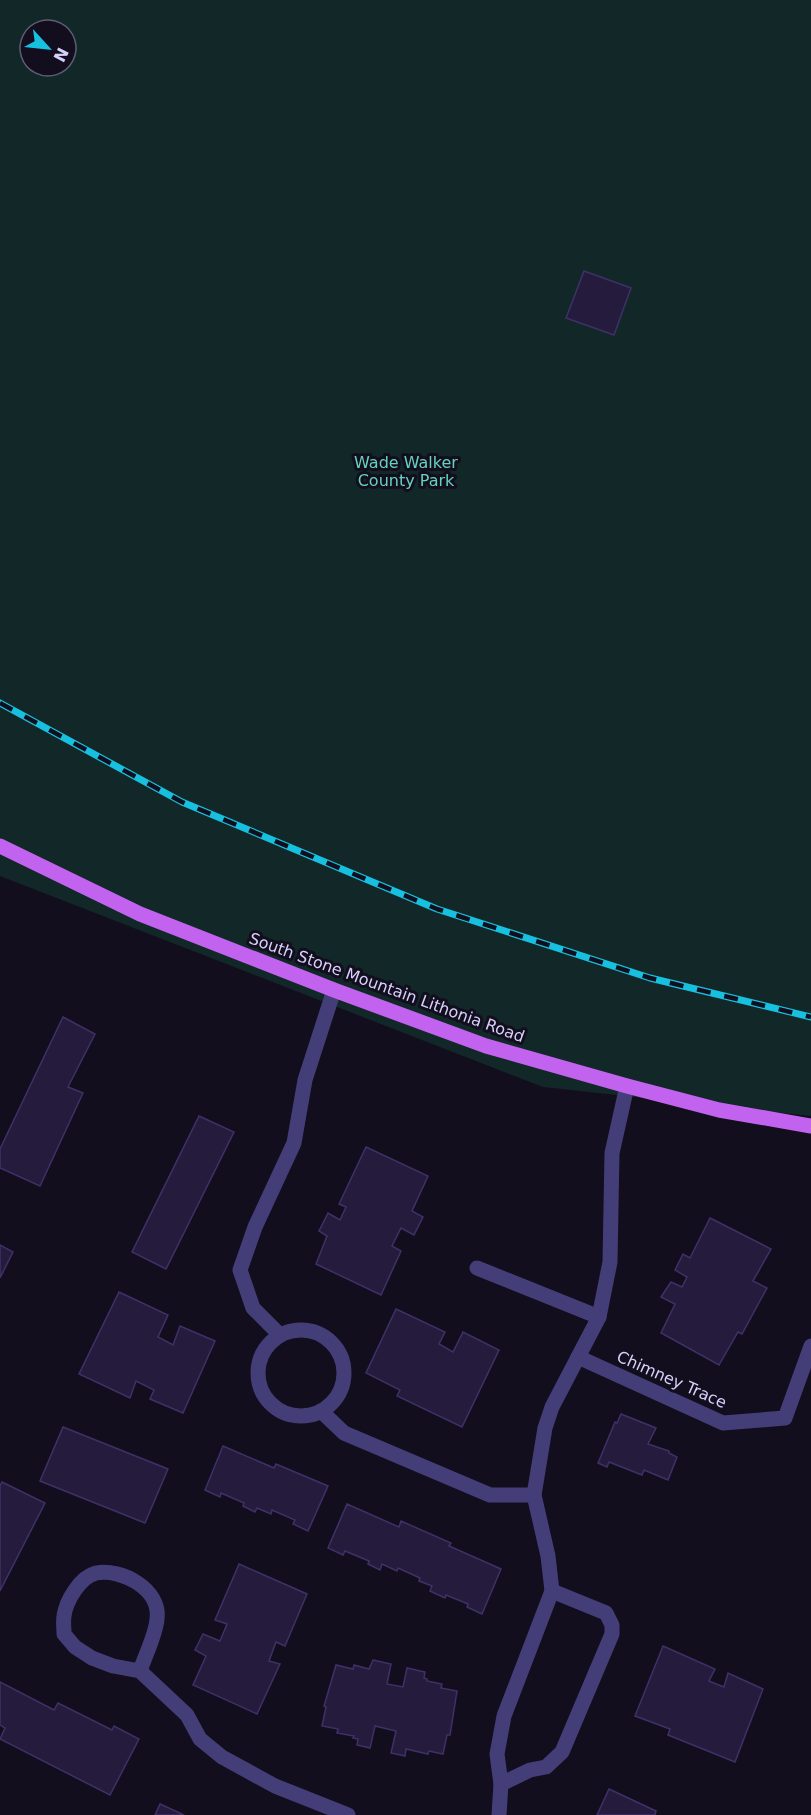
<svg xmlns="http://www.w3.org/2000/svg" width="811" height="1815" font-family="'DejaVu Sans',sans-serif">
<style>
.green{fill:#122727;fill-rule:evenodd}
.building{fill:#251c3d;stroke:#3f3167;stroke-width:1.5}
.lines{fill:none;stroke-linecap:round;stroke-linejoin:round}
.minor{stroke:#443e78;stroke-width:15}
.major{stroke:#c263ef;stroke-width:15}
.rail-casing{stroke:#17c0df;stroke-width:7}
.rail{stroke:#120e1e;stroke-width:4.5;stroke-dasharray:14;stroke-linecap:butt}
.labels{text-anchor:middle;stroke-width:6;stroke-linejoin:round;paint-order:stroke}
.park-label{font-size:16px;fill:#65d2bd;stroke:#120e1e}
.street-label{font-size:16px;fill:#d7d0fa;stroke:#120e1e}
</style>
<rect width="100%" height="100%" fill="#120e1e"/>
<path class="green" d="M0,0h811v1116l-268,-29 -543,-211zM30,30h36v36h-36z"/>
<g class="building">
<path d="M584,271l47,17 -17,47 -48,-17z"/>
<path d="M63,1017l32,17 -27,53 15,6 -43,93 -40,-18v-19z"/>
<path d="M199,1116l35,16 -68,137 -34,-17z"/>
<path d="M366,1147l62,29 -16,35 11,6 -9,18 -13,-7 -9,18 9,5 -20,44 -65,-31 11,-28 -8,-5 9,-18 12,7 6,-13 -7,-3z"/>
<path d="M710,1218l61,31 -18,32 14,7 -25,46 -4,-2 -19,33 -58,-32 14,-29 -14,-7 10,-15 11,5 5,-10 -12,-7 8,-16 7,4z"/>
<path d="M0,1245l13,7 -13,26z"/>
<path d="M119,1292l49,23 -10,22 15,8 7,-19 35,15 -32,72 -33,-14 4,-9 -18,-9 -6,17 -51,-24z"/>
<path d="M396,1309l49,23 -6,12 14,8 10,-20 36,18 -37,77 -65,-31 3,-6 -34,-17z"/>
<path d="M621,1414l35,14 -8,16 21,7v2l8,4 -9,23 -24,-10 -2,5 -33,-13 -2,5 -9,-4 17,-41 2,1z"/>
<path d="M63,1427l105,42 -23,54 -105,-42z"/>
<path d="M223,1446l51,22 2,-4 52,22 -20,45 -15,-7 2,-4 -23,-10 -1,4 -14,-6 -2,4 -12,-6 1,-3 -23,-10 -1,4 -15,-7z"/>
<path d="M2,1482l43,21 -45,88v-105z"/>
<path d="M347,1504l52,23 2,-6 50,22 -2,3 52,23 -19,45 -15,-7 1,-3 -22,-9 -1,3 -15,-7 2,-5 -13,-5 1,-3 -22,-10 -1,3 -15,-7 -2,6 -12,-6 1,-3 -24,-10 -2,4 -15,-7z"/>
<path d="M239,1564l68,30 -22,52 -9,-4 -7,19 11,3 -23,50 -64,-29 13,-29 -11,-6 8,-16 17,7 7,-17 -12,-4z"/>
<path d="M663,1646l52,23 -6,12 15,6 4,-14 35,16 -28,73 -67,-27 2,-6 -35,-13z"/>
<path d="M373,1660l18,4 -4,20 16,3 4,-19 18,4 -1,6 3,1v2l15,3 -1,4 16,3 -7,44h-3l-4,19 -14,-3 -1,3 -22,-5 -1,7 -14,-3 5,-22 -21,-5 -5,22 -13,-3 1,-6 -5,-1 1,-2 -17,-3 1,-4 -16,-3 4,-19 -2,-1 12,-41 17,4 1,-4 15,4z"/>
<path d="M0,1682l54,28 4,-7 54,27 2,-4 25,13 -29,56 -110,-56 5,-11 -5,-3z"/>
<path d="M609,1789l47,22 -1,4h-58z"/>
<path d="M160,1804l24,11h-29z"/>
</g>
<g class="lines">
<g class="minor">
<path d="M477,1268l122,49"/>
<circle cx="301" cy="1373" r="43"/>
<path d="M280,1335l-27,-27 -13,-38 15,-43 39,-84 11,-63 29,-90"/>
<path d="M578,1357l145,66 62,-5 26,-72"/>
<path d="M321,1411l23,22 146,62h44"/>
<path d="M140,1671c5,-15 16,-37 17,-52 4,-30 -36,-51 -61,-46 -16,4 -30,28 -32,43 -1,6 0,12 0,18l11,13 17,11 21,8 27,5 47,44 13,24 22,18 53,29 73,29"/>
<path d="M501,1784l29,-14 16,-3 16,-15 50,-118v-9l-6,-12 -54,-22"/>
<path d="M499,1815l2,-31 -4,-30 7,-38 48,-125 -4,-35 -14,-61 11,-67 7,-21 47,-90 11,-55 2,-109 15,-67"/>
</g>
<path class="major" d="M0,846l140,68 194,76 152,56 141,40 92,24 92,16"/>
<g class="rail-casing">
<path id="rail" d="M0,703l182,99 255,107 213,69 161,39"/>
</g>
<use href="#rail" class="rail"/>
</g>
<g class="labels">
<g class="park-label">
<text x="406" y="468">Wade Walker<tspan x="406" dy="18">County Park</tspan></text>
</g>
<g class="street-label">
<text transform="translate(387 987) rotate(20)" y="6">South Stone Mountain Lithonia Road</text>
<text transform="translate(672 1379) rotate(24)" y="6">Chimney Trace</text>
</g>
</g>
<g transform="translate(48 48) rotate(117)"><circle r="28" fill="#120e1e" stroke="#615c76" stroke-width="1.5"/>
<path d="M0-4.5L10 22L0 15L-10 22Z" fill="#17c0df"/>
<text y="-9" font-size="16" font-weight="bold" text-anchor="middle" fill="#d7d0fa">N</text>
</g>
</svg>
